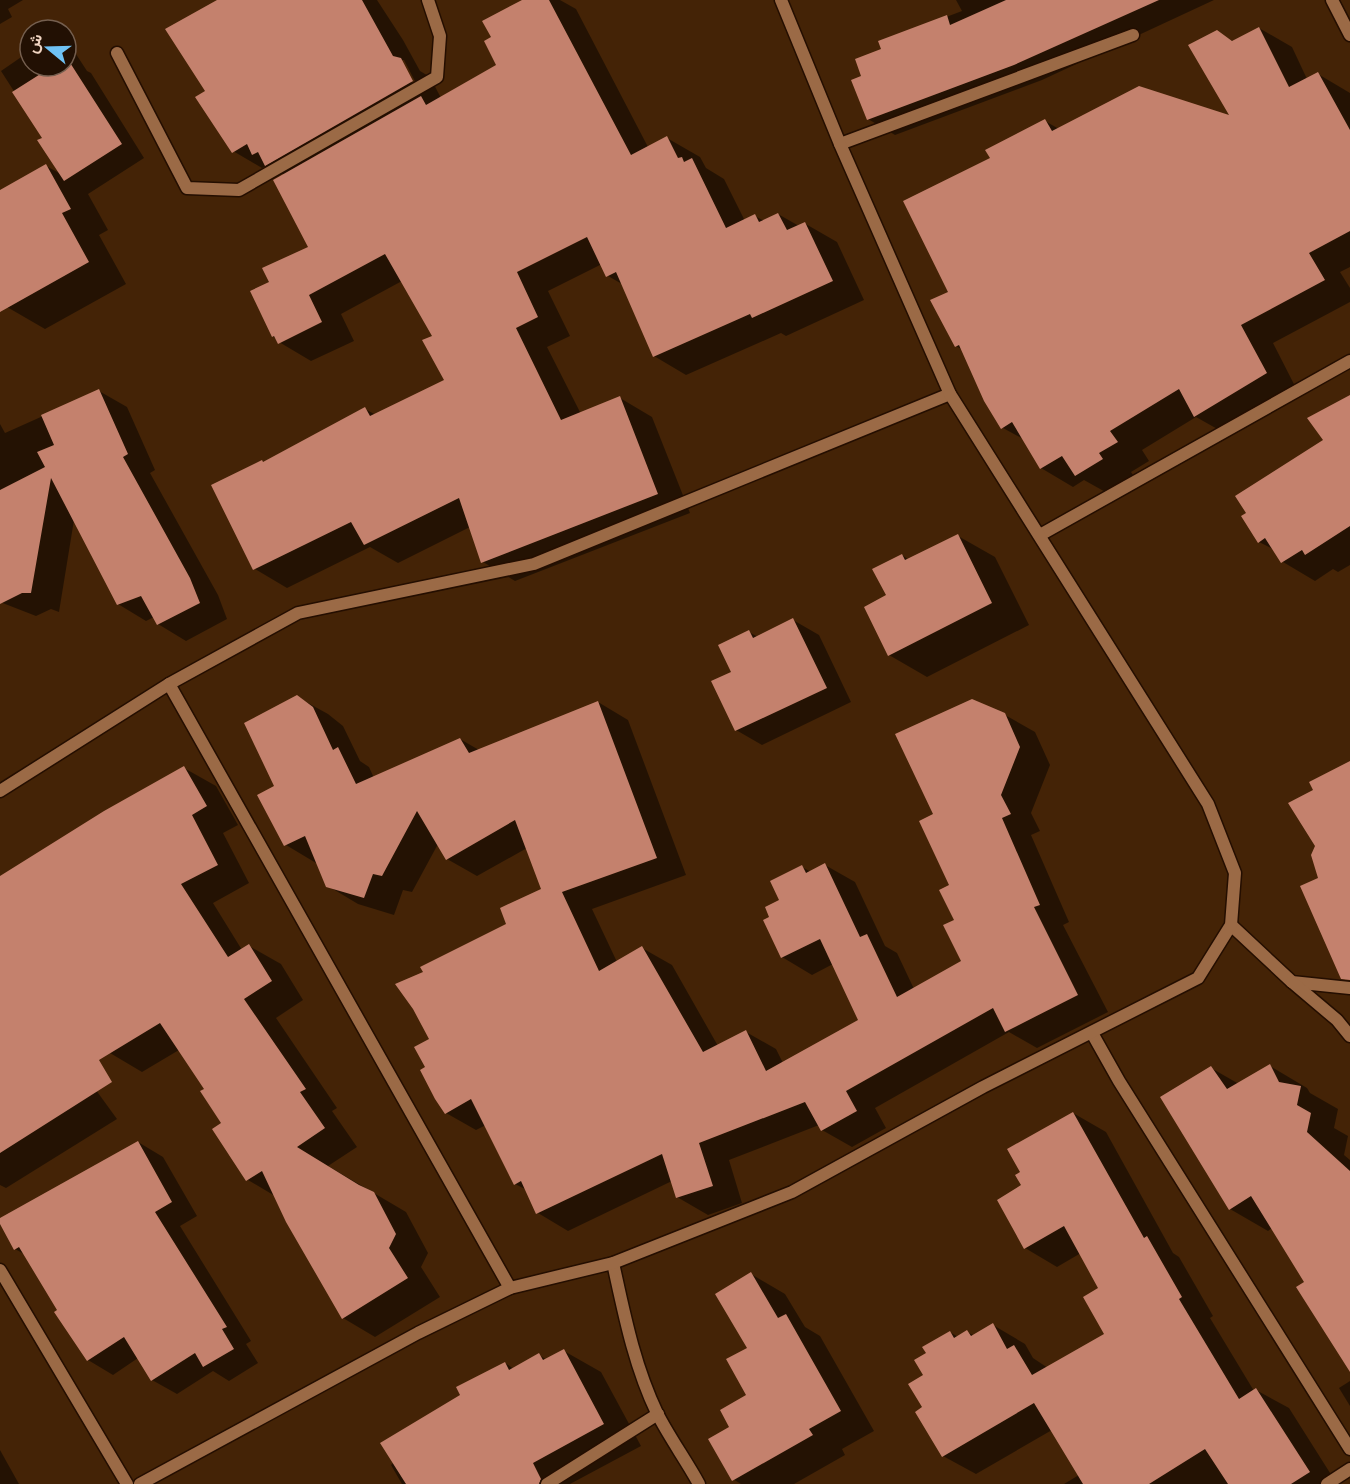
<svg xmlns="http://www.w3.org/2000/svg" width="1350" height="1484" font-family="'Archivo Narrow',Vazirmatn,sans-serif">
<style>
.shadow{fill:#0007;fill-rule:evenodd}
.building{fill:#c4816d}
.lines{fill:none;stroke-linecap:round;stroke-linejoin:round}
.minor-casing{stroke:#240e00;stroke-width:15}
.minor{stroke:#9b6a46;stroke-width:12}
</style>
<rect width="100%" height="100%" fill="#442306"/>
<g class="shadow">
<path d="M0,0h23l-15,9 4,8 -12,7z"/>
<path d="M220,0h157l26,40 17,31 10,6 11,21 57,-32 -5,-28 32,-38h35l16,9 72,138 19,-9 33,19 6,11 18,11 21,42 10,-5 9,5 14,-7 21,12 5,-3 33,19 27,58 -78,36 -5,-3 -95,42 -32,-19 -32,-72 -14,-8 -6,-12 -54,27 22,45 -23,11 34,67 39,-16 32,19 38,96 -175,68 -32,-19 -13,-35 -72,36 -28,-16 -83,41 -32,-19 -42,-83 52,-23 100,-54 11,6 70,-35 -12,-43 -32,-56 -61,33 13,27 -43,20 -32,-19 -6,-6 -2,-53 40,-35 -26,-73 -17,-10 -6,3 -29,-17 -26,-59zM400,60h4l14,27 -3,2z"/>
<path d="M956,0h258l-172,80 -147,55 -27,-16 -5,-42 20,-27 -3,-8 82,-31z"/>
<path d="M1259,28l33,19 15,32 11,-5 32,19v174l-10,5 10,16v14l-77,41 25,49 -70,43 -32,-18 -54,33 7,11 -18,11 4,6 -26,16 -25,-14 -11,7 -32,-19 -16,-28 -22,-12 -40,-78 -7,-4 -6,-53 42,-134 53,-38 14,8 173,-11 -15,-86 17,10z"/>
<path d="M66,47l8,4 13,20 4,2 53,85 -56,36 20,36 -9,5 27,49 -81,45 -38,-22 -7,-13v-102l46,-26 17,9 -19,-37 -43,-67 29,-20v15h36z"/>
<path d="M99,391l28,16 28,63 -5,3 68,122 9,24 -41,22 -28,-17 -4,-7 -8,4 -28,-17 -44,-84 -15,92 -8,-3 -15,7 -36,-14v-178l5,9z"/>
<path d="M1350,397v168l-12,7 -5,-3 -18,12 -32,-19 -8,-12 -16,-8 66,-102z"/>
<path d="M958,536l37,21 34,68 -102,52 -38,-22 -1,-59 14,-41 7,5z"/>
<path d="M793,620l26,15 32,67 -89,43 -26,-15 -3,-58 16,-40 9,5z"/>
<path d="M297,697l31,17 15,12 17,35 9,6 5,11 86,-39 19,11 119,-48 30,18 58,155 -94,34 25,53 25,-14 30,17 46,81 28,-14 30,17 7,14 77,-43 -27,-56 -21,11 -30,-18 -11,-39 31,-51 9,5 14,-7 30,17 30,64 12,7 17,36 49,-27 -12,-76 -16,-71 70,-100 30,17 15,33 -19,48 9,18 -9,4 38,87 -6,3 45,87 -71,36 -28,-16 -134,76 11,20 -34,19 -30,-17 -3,-5 -90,35 13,43 -34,12 -31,-18 -5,-16 -104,50 -30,-18 -11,-23 -12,-6 -29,-59 -10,5 -30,-17 -19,-45 4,-29 -6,-67 83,-48 35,-34 -16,-42 -50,28 -30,-17 -9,-15 -26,48 -9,-2 -9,25 -36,-11 -30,-18 -10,-24 -2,1 -30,-18 -10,-58z"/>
<path d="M184,768l32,18 22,39 -15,8 26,50 -36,20 29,47 7,-4 32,18 22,36 -27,18 61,90 -5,3 25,36 -29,19 78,46 22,41 -7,14 19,30 -65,40 -32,-19 -68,-122 -27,-16 -25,-57 -17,-34 -27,-39 -37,22 -32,-19z"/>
<path d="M0,958l117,161 -111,69 -6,-3z"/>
<path d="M1270,1066l37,22 3,5 28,16 -4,19 14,8 -4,19 6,5v209l-44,-87 -34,-54 -4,3 -38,-22 -19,-141 28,16z"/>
<path d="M1073,1113l33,19 67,121 6,4 34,59 -3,2 44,73 2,-1 33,18 48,76h-273l15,-9 -27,-45 -76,44 -33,-18 -19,-48 1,-33 2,-21 23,-22 8,5 9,-5 8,4 18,-11 32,19 8,14 15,10 58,-34 -6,-46 -19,-35 -24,14 -32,-19 -2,-62z"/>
<path d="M138,1142l25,15 34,59 -17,10 71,115 -5,3 12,19 -29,18 -16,-10 -36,23 -25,-14 -14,-22 -25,17 -25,-15 -62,-105 -11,-6 -15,-28v-2z"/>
<path d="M751,1274l34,20 20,33 15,9 54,95 -32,18 3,6 -51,29h-53l-8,-5 -2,-51 17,-33z"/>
<path d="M564,1351l37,21 40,74 -71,38h-168l-11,-19 71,-69 43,-33 9,6 25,-14 8,5z"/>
<path d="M1350,1381v25l-11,-18z"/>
<path d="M0,1450l19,34h-19z"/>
</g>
<g class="building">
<path d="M217,0h145l31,56 8,2 12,23 -148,85 -7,-14 -6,3 -5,-11 -15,9 -37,-56 10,-6 -40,-62z"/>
<path d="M522,0h27l82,155 36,-19 11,22 4,-1 2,5 8,-4 34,70 29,-14 4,8 19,-9 9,17 18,-8 28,59 -81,37 -2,-4 -97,43 -37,-85 -10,5 -19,-40 -70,35 21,45 -22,11 45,92 59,-24 38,98 -177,69 -22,-65 -95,47 -13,-23 -98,48 -42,-85 51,-25 1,2 102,-55 5,9 74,-36 -22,-40 10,-4 -47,-82 -76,41 13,27 -44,22 -4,-8 -2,1 -22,-46 19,-9 -7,-14 46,-21 -35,-67 148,-84 5,9 70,-40 -12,-24 7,-4 -9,-16z"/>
<path d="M1006,0h153l-145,65 -147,55 -16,-40 10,-4 -6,-17 26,-10 -3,-8 69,-26 3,10z"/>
<path d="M1259,27l30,60 29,-15 32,58v101l-41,22 16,27 -84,45 26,48 -73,44 -15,-28 -69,42 8,11 -19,11 4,6 -28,17 -13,-20 -22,13 -28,-47 -11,7 -17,-28 -25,-56 -4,2 -25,-47 18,-8 -45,-91 87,-43 -5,-8 60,-31 7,12 87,-45 90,29 -41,-70 29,-15 15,11z"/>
<path d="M67,58l55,86 -58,37 -27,-41 5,-2 -30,-46 41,-26h13z"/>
<path d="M46,164l25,45 -9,4 27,49 -89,50v-122z"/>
<path d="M99,389l29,65 -5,3 67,121 10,25 -43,22 -16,-29 -24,9 -66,-127 -20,115h-9l-22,11v-114l45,-23 -8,-15 17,-7 -13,-30z"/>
<path d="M1350,395v131l-45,29 -3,-5 -21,13 -16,-25 -7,5 -17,-27 5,-3 -11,-17 88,-56 -16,-22z"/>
<path d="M958,534l34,69 -104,53 -24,-49 22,-12 -14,-26 30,-15 3,6z"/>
<path d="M793,618l34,70 -92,43 -24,-50 20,-9 -13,-27 31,-15 4,8z"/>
<path d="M297,695l16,12 20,43 5,-3 18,37 104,-46 9,15 129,-52 59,157 -95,34 37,79 43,-25 61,106 43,-22 20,41 92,-51 -38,-81 -39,19 -18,-38 6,-3 -4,-10 14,-7 -9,-19 32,-16 4,8 19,-10 35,74 7,-3 30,63 64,-36 -18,-36 11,-5 -15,-30 10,-5 -30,-64 14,-7 -38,-80 77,-35 33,14 15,34 -19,48 10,19 -9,4 38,87 -6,2 44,88 -73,37 -12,-24 -147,83 11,20 -36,20 -16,-29 -106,41 14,43 -37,12 -14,-44 -126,60 -15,-33 -7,4 -43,-86 -26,15 -10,-15 -15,-29 5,-3 -11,-20 15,-8 -16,-30 -18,-25 28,-12 -3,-5 86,-43 -6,-16 41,-19 -26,-69 -69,40 -29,-49 -35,65 -9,-2 -9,24 -38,-11 -21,-51 -21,10 -27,-51 17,-9 -30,-63z"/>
<path d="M1350,761v219l-9,-1 -41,-93 18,-8 -7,-23 4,-9 -27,-43 25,-13 -4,-8z"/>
<path d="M184,766l23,40 -15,9 26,50 -37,19 47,73 21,-13 23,37 -28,18 62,90 -6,3 25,36 -28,19 62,38 15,7 22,42 -7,14 19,30 -66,41 -56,-97 -24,-51 -16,10 -34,-52 9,-6 -21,-32 4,-2 -44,-66 -61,37 13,22 -112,71v-277l104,-65z"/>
<path d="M1270,1064l9,18 22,4 -4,19 14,8 -4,19 43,39v201l-54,-85 8,-5 -53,-86 -22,14 -69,-113 51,-31 16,23z"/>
<path d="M1073,1112l71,126 3,-2 35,61 -3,2 60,100 17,-11 54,84 -19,12h-63l-23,-35 -56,35h-66l-49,-81 -92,54 -27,-45 7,-5 -14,-23 15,-9 -9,-15 12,-7 -4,-6 28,-16 4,7 13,-8 4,6 22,-13 14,26 7,-4 18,30 72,-41 -21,-37 15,-9 -34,-62 -40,23 -27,-49 24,-15 -6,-10 5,-3 -13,-23z"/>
<path d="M138,1141l34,61 -17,10 72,115 -5,2 12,20 -31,18 -8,-14 -44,28 -27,-44 -37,24 -33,-49 3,-2 -38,-63 -5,3 -14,-26v-6z"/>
<path d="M751,1272l27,46 8,-4 55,97 -32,18 4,6 -81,46 -24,-42 21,-12 -9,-17 26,-15 -20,-36 21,-11 -32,-54z"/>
<path d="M564,1349l40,75 -71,39 8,16 -2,5h-133l-26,-41 80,-48 -4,-8 49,-25 4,8 30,-17 4,7z"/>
</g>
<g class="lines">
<g class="minor-casing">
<g id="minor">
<path d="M1332,0l18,35"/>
<path d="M117,53l70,135 52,2 198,-113 3,-41 -12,-36"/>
<path d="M840,144l293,-109"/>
<path d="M1040,535l310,-174"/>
<path d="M169,684l341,604"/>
<path d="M0,791l169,-107 129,-71 236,-49 416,-170"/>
<path d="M1231,925l61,57 58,6"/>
<path d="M1292,982l45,38 13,16"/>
<path d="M1092,1033l27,48 231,368"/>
<path d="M613,1263c11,50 21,102 44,150 12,24 29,47 42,71"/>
<path d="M0,1270l127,214"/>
<path d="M140,1484l278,-151 92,-45 103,-25 179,-71 191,-105 215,-109 33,-53 4,-52 -27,-69 -258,-410 -110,-250 -59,-144"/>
<path d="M547,1484l111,-70"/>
<path d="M1327,1484l23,-15"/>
</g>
</g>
<use href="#minor" class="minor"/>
</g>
<g transform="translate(48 48) rotate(289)"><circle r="28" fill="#221003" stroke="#755f4f" stroke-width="1.5"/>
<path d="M0-4.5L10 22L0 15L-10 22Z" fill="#6fc2f4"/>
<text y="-9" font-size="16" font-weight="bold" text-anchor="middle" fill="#f1d5c2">ش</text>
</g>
</svg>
